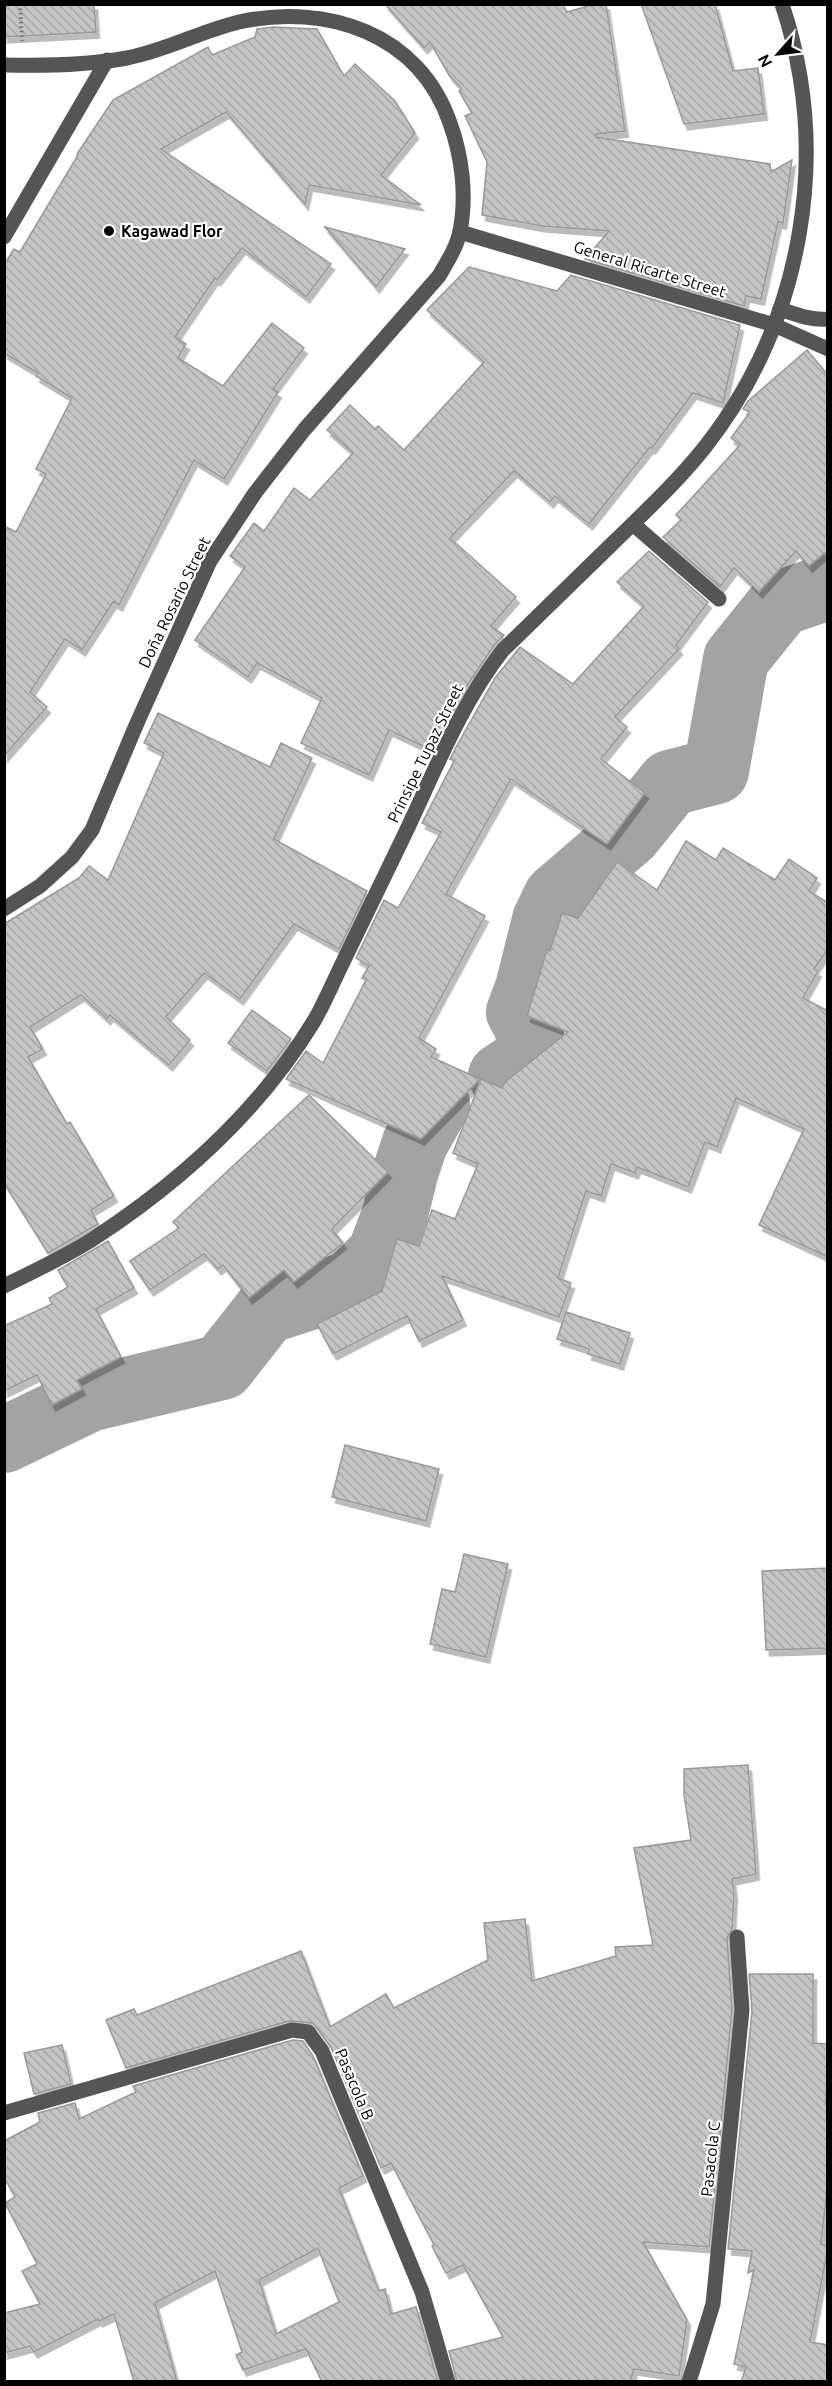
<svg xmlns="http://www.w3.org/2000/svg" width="832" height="2386" font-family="Ubuntu,sans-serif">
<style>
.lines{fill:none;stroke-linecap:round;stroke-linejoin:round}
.river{stroke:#a3a3a3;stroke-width:66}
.building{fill:url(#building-back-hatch);stroke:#999;stroke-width:1.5;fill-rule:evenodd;filter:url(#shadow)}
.path{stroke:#777;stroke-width:4;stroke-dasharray:1.5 3;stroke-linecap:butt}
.minor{stroke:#555;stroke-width:15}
.poi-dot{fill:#000;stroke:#fff;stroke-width:2}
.labels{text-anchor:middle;stroke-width:4.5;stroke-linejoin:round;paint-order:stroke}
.poi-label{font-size:16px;font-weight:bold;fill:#000;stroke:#fff;text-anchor:start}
.street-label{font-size:16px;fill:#000;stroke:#fff}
</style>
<defs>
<pattern id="building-back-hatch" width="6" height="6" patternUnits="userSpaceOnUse" patternTransform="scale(1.5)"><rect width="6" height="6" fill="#c4c4c4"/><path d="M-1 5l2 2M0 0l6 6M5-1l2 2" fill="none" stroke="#a7a7a7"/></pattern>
<filter id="shadow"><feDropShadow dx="3.5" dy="6" stdDeviation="0" flood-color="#0004"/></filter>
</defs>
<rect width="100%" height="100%" fill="#fff"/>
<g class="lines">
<g class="river">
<path d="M501,1076l23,-15 7,-27 -12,-22 9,-24 17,-68 11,-23 73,-63 41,-51 46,-12 20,-112 45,-56 47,-16"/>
<path d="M4,1440l85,-41 133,-32 44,-56 84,-27 30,-30 15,-40 11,-44 9,-27 22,-39"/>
</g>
</g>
<g class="building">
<path d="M4,4h90l2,28 -92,5z"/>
<path d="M385,4h177l5,8 28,-8h11l19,127 -29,3v3l174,27 1,8 21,-12 -9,63 -5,-1 -17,77 -15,-3 -2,10 -159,-47 24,-28 -67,-5 -60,-11 5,-53 -22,-46 7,-3 -13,-22 3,-2 -13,-14 -19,-33 -6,6z"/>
<path d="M641,4h74l18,67 25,-3 6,46 -80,10z"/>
<path d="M273,27l44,2 27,47 11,-12 40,37 20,32 -34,42 40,30 -112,-20 -4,19 -79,-92 -65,37 170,115 -25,33 -64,-49 -25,32 -2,-2 -40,59 11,7 -8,14 45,28 49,-63 32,25 -31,41 5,3 -54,87 -30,-19 -75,145 -6,-3 -31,48 -17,-11 -35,53 17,15 -43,49v-230l12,6 30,-58 -10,-5 36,-71 -36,-22 2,-3 -34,-20v-88l10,-16 6,3 58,-97 -1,-1 36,-54 95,-53 4,8 43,-18 2,-8z"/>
<path d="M325,227l80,22 -29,38z"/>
<path d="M469,267l88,24 14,-16 169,50 -17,78 -30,-10 -41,55 -2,-1 -61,77 -34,-28 -5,6 -36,-31 -64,67 66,59 -25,29 13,9 -9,9 -31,46 -31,61 -44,-21 -20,45 -68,-32 21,-45 -65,-35 -9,14 -53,-37 50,-73 -15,-11 24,-33 10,8 30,-43 16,12 43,-47 -26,-23 23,-25 25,24 3,-3 26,24 80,-88 -57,-52z"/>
<path d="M807,350l21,25v175l-19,16 -13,-15 -37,41 -25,-24 -14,19 -57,-50 18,-17 -5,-5 64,-70 -9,-7 19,-26 -7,-3 5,-8z"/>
<path d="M649,551l59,51 -32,43 3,4 -64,68 12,10 -26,32 44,34 -38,51 -96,-65 -65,115 39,22 -66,122 17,11 -5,8 49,22 -59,60 -135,-60 20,-28 17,12 43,-83 -4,-2 7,-12 -13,-8 28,-58 14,8 43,-76 -19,-9 32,-62 -4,-2 6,-12 39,-69 25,-31 53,37 71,-78 -27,-24z"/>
<path d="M158,713l112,54 11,-24 31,15 -38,81 93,52 -28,58 -45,-25 -54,75 -36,-26 -38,44 24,23 -21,25 -59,-50 -3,4 -26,-24 -51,32 13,22 -15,8 39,67 3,-2 44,74 -23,14 7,14 -50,29 -44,-70v-259l75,-46 10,-12 19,14 56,-127 -20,-10z"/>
<path d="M686,841l30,19 7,-12 52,32 14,-21 28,19 -8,13 19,12v46l-14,20 4,2 -15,27 25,13v246l-69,-32 45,-96 -68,-31 -19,49 -12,-5 -17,45 -51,-20 -2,6 -24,-9 -10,32 -15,-5 -28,87 13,5 -12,34 -117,-41 21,44 -44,21 -12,-25 -74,38 -16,-30 65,-33 15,-52 22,7 13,-36 23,9 23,-55 -25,-11 28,-74 21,9 3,-6 63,-50 -41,-16 20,-66 3,1 12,-38 16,5 39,-56 40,28z"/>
<path d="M252,1010l39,29 -24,32 -39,-28z"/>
<path d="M309,1095l79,77 -56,57 11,14 -49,39 -10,-12 -35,28 -26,-33 -5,4 -14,-15 -54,36 -20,-29 49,-33 -6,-6z"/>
<path d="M108,1241l26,47 -38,21 25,48 -44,23 5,9 -30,16 -15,-30 -33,16v-65l48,-22 -3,-6 19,-11 -10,-17z"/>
<path d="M566,1312l64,21 -10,31 -32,-10 1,-5 -32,-10z"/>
<path d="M345,1445l94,24 -13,52 -94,-24z"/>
<path d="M464,1554l44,10 -22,93 -56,-13 12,-55 13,3z"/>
<path d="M828,1568v80l-62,2 -4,-79z"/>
<path d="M748,1765l8,109 -24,5 2,15 -2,35 -5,9 5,72 -23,237 -66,-5 44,78 -8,56 -45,-7 -4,13h-173l-8,-31 54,-14 -40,-72 -17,8 -14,-27 2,-1 -43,-82 -10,5 -50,-121 -18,-24 -24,-2 -163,47 -20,-48 28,-11 3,6 164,-64 29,76 56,-33 8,14 94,-48 -4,-37 41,-4 7,62 84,-25 -1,-9 38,-2 -19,-97 57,-8 -7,-46v-25z"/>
<path d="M749,1974h64v69l15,1 -2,61h2v76l-7,63 7,2v2l-18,94 18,3v37h-87l5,-15 -12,-3 20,-94 -6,3 4,-22 -24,-2 24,-238z"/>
<path d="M293,2040l10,1 10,15 50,120 -24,12 40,103 6,-2 6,25 25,-7 22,75h-116l-16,-33 -63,21 -7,-15 6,-3 -27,-81 -60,32 22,79h-43l-20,-68 -15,7 -1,-2 -64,33 -4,-6 -26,7v-40l36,-9 -18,-33 15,-7 -32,-61 10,-6 -11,-20v-36l36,-19 -2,-9 37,-10 4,16 57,-27 -3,-6zM318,2248l21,54 -63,32 -17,-54z"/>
<path d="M62,2045l9,39 -37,10 -10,-41z"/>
</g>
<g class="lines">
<path class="path" d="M20,4l2,37"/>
<g class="minor">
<path d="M4,65c40,1 84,0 123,-7 38,-7 74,-27 112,-36 88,-19 180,11 211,101 12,33 17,73 10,108 -3,16 -13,31 -21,45l-135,154 -49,63 -45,68 -73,162 -45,107 -20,27 -32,29 -36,23"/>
<path d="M460,232l314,93 54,24"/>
<path d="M4,237l103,-177"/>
<path d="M780,309c15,5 32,12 48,10"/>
<path d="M633,524l86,75"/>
<path d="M4,1286c30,-15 61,-29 89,-47 86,-56 167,-129 221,-218 11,-19 20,-41 30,-61 19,-39 38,-79 57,-118 32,-66 57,-134 102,-192 37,-36 74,-72 111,-108 32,-31 64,-61 91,-95 98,-125 127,-293 77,-443"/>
<path d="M4,2113l271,-78 17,-5 16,2 14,19 100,241 26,90"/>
<path d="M689,2382l24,-78 29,-294 -5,-73"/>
</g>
</g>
<circle class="poi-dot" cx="109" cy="231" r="6"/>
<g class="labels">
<g class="poi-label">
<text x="121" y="237">Kagawad Flor</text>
</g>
<g class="street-label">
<text transform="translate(650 269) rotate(17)" y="6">General Ricarte Street</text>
<text transform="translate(174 602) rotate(-64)" y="6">Doña Rosario Street</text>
<text transform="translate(425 753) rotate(-64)" y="6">Prinsipe Tupaz Street</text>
<text transform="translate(355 2084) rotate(67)" y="6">Pasacola B</text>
<text transform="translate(710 2159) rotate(-84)" y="6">Pasacola C</text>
</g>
</g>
<rect width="832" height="2386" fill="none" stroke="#000000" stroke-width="12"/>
<g transform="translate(778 54) rotate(242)" stroke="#ffffff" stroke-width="4.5" paint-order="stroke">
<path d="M0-4.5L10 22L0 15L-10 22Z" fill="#000000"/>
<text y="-9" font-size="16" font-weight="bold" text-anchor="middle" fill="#000000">N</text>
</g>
</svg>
